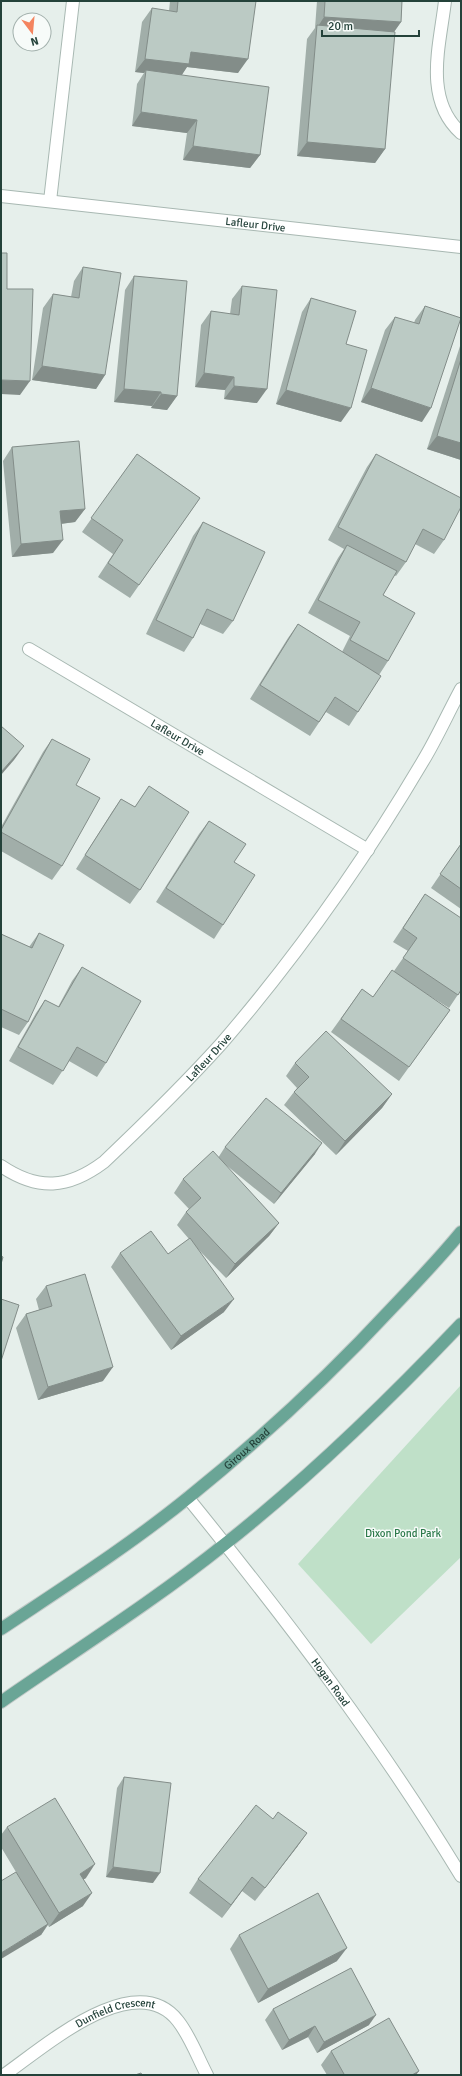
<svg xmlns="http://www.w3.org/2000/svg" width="462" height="2076" font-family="Signika,sans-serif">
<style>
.green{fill:#bfe0c8}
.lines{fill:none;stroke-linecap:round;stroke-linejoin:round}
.minor-casing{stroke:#a8b8b2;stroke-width:14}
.major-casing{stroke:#c2cac8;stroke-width:14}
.minor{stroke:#fff;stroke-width:12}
.major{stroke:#6aa596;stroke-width:12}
.wall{fill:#a1aea9}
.shaded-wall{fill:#838d89}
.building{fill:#bbcac4;stroke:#838d89}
.labels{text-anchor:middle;stroke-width:3;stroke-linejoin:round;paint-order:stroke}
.street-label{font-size:11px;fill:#24423a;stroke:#f7fbf9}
.park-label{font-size:11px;fill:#2d7a4b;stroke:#f7fbf9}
</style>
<rect width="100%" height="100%" fill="#e6efeb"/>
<path class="green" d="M461,1385v172l-90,87 -73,-80z"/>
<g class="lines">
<g class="minor-casing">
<g id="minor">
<path d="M445,1c-5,44 -22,98 16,132"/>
<path id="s1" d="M1,196l460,51"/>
<path d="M50,201l23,-200"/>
<path id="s2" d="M29,649l339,201"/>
<path id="s3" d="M1,1166c37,25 67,23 103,-4 40,-38 80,-77 117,-118 76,-88 143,-183 202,-283 14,-23 25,-48 38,-72"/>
<path id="s4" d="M188,1498c98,121 192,244 273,378"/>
<path id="s5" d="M4,2075c39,-27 131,-109 174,-54 12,15 20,37 29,54"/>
</g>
</g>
<g class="major-casing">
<g id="major">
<path id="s6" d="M1,1629c63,-42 129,-84 188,-132 72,-58 139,-120 202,-188 24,-25 48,-50 70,-77"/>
<path d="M1,1702c75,-52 153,-101 224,-158 85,-67 162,-142 236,-220"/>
</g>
</g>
<use href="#minor" class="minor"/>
<use href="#major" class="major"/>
</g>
<g class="wall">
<path d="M170,1h86l-18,72 -51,-6 -6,8 79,80 -10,13 -67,-8 4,-27 -55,-7 5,-42 7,-11 -9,-1 7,-50 10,-14 17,3z"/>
<path d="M317,1h85l-1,21 -7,10 -9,117 -10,14 -78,-7 10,-117 8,-11z"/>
<path d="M83,267l22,108 -9,14 -64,-9 11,-72 10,-14 18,3 3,-16z"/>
<path d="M134,276l43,120 -10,14 -16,-2 1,-2 -38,-4 11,-112z"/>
<path d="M242,286l15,117 -33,-4 1,-9 -30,-3 6,-62 10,-14 19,3 2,-15z"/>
<path d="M311,298l35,46 -5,78 -65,-18 26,-92z"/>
<path d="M425,306l-3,116 -61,-20 24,-72 10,-13 19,6 1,-3z"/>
<path d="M461,343v117l-34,-11z"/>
<path d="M12,447l73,62 -10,13 -14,2 -8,29 -41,4 -9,-96z"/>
<path d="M137,454l63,44 -70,100 -32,-21 15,-23 -31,-22z"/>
<path d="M376,454l68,86 -10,14 -19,-10 -9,18 -10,14 -2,-1 -11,20 5,66 -9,14 -21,37 -9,14 -23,-14 -16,24 -60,-37 38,-61 10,-14 44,28 8,-16 -42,-23 30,-55 6,-9 -16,-9 39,-73z"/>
<path d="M203,522l30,99 -10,13 -23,-10 -7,14 -9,14 -38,-18 47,-98z"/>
<path d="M52,739l24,46 -14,81 -10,14 -51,-29v-24l42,-75z"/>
<path d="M149,786l-9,104 -10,14 -54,-35 36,-57 9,-13 14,8z"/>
<path d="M209,821l25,41 -11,63 -9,14 -58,-37 43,-68z"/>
<path d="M461,844v65l-30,-21z"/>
<path d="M425,894l36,96 -12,18 -35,-22 36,24 -51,71 -68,-49 31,-43 11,8 21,-26 14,-20 -15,-9z"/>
<path d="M39,933l-11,89 -9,13 -18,-8v-93l28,13z"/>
<path d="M82,967l24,96 -9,14 -28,-16 -16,24 -44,-24 27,-48 9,-13 13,7 14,-26z"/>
<path d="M295,1063l97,31 -10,14 -46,47 -52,-50 10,-13 3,-4 -11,-12z"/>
<path d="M225,1147l90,7 -41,50 -53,-43 58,62 -10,13 -43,42 -31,-32 29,66 -53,38 -60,-83 9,-14 48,1 21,-15 -12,-14 9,-13 3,-3 -15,-16 9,-14 35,-21z"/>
<path d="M46,1286l57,95 -65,19 -22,-72 10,-14 13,-4 -3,-11z"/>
<path d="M124,1777l29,106 -47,-6 11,-89z"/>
<path d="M273,1819l34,14 -10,14 -42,54 -13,-10 -20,27 -33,-25 9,-14z"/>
<path d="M7,1827l79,51 -2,1 -1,27 -34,21 -1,-2 -7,10 -25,-63 -15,-25v-12z"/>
<path d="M239,1935l98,26 -79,42 -28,-54z"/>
<path d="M273,2009l96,16 -52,28 -9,-16 -26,13 -17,-30z"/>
<path d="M331,2051l85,24h-89l-6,-10z"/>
</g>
<g class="shaded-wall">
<path d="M324,17l77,5 -10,14 -74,-8z"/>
<path d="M191,52l57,7 -10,14 -51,-6 -7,11 -34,-8 -2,3 -9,-1 10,-13z"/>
<path d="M141,112l56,8 -10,13 -55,-7z"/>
<path d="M307,142l78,7 -10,14 -78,-7z"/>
<path d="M193,146l67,9 -10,13 -67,-8z"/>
<path d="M42,366l63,9 -9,14 -64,-9z"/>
<path d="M204,373l30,4 -9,13 -30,-3z"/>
<path d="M1,380l29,1 -10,14 -19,-1z"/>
<path d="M234,386l33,3 -10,14 -33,-4z"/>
<path d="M371,388l60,20 -9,14 -61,-20z"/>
<path d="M124,389l37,3 -9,14 -38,-4z"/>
<path d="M286,390l65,18 -10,14 -65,-18z"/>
<path d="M161,394l16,2 -10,14 -16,-2z"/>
<path d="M437,436l24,7v17l-34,-11z"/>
<path d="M85,509l-10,13 -24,3 9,-14z"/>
<path d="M63,540l-10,13 -41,4 9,-13z"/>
<path d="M24,746l-10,14 -13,15v-3z"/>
<path d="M392,1094l-10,14 -46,47 9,-14z"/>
<path d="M322,1143l-7,11 -41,50 7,-11z"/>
<path d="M279,1223l-10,13 -43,42 9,-14z"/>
<path d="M234,1299l-10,13 -53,38 10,-14z"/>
<path d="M113,1367l-10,14 -65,19 10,-13z"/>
<path d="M307,1833l-10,14 -42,54 10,-13z"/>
<path d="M95,1864l-9,14 -15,9 9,-13z"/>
<path d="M113,1867l47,6 -7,10 -47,-6z"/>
<path d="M252,1877l-10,14 -20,27 9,-13z"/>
<path d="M92,1893l-9,13 -34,21 10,-14z"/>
<path d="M48,1924l-7,11 -40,24v-6z"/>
<path d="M347,1948l-10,13 -79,42 10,-14z"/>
<path d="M376,2015l-7,10 -52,28 7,-11z"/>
<path d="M315,2026l-7,11 -26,13 7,-10z"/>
<path d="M419,2071l-3,4h-4z"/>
</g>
<g class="building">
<path d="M178,1h78l-8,58 -57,-7 -2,12 -44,-5 7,-51 25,4z"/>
<path d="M325,1h77l-1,21 -77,-5z"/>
<path d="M317,25l78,7 -10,117 -78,-7z"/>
<path d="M146,70l123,17 -9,68 -67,-9 4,-26 -56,-8z"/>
<path d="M1,253h6v36h26l-3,92 -29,-1z"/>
<path d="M83,267l38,6 -16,102 -63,-9 11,-72 26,4z"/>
<path d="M134,276l53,5 -10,115 -16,-2v-2l-37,-3z"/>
<path d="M242,286l35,4 -10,99 -33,-3v-9l-30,-4 7,-62 28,4z"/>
<path d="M311,298l45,13 -10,33 21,6 -16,58 -65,-18z"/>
<path d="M425,306l36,12 -30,90 -60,-20 24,-71 24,7z"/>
<path d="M461,359v84l-24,-7z"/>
<path d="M79,441l6,68 -25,2 3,29 -42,4 -9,-97z"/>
<path d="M137,454l63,44 -61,87 -31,-22 15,-23 -32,-22z"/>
<path d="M376,454l85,44v9l-17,33 -21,-11 -17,33 -68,-35z"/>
<path d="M203,522l62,30 -32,69 -26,-12 -14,29 -37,-18z"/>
<path d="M347,545l50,26 -14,24 32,18 -27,48 -38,-21 10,-18 -42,-22z"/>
<path d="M298,624l83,52 -23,36 -23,-15 -16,25 -59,-37z"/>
<path d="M1,726l23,20 -23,26z"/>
<path d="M52,739l38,20 -14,26 24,13 -38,68 -61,-34v-2z"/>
<path d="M149,786l40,26 -49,78 -55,-35 36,-56 14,8z"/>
<path d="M209,821l37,23 -12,18 21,13 -32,50 -57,-37z"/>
<path d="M461,844v45l-21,-15z"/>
<path d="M425,894l36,24v72l-3,5 -55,-37 14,-20 -14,-10z"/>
<path d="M39,933l25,12 -36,77 -27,-13v-75l31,14z"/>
<path d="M82,967l59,34 -35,62 -29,-16 -14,24 -45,-24 27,-47 14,7z"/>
<path d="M392,970l58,40 -41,57 -68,-48 21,-30 11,8z"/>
<path d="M326,1031l66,63 -47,47 -51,-49 15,-15 -14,-14z"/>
<path d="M266,1098l56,45 -41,50 -56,-46z"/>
<path d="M213,1151l66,72 -44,41 -49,-52 15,-14 -18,-19z"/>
<path d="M151,1231l17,23 22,-16 44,61 -53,37 -61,-83z"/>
<path d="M1,1256l2,1 -2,7z"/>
<path d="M85,1274l28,93 -65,20 -22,-73 26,-8 -6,-20z"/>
<path d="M1,1299l18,6 -18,56z"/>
<path d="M124,1777l47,6 -11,90 -47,-6z"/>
<path d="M55,1798l40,66 -15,10 12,19 -33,20 -52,-86z"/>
<path d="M256,1805l17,14 5,-7 29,21 -42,55 -13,-11 -21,28 -33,-26z"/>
<path d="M16,1872l32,52 -47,29v-72z"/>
<path d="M318,1893l29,55 -79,41 -29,-54z"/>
<path d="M351,1968l25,47 -52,27 -9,-16 -26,14 -16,-31z"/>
<path d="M389,2018l30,53 -7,4h-69l1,-1 -13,-23z"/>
<path d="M141,2073l1,2h-7z"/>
</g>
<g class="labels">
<g class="street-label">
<text dy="4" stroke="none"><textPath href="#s1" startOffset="256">Lafleur Drive</textPath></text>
<text dy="4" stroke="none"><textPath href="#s2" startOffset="173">Lafleur Drive</textPath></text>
<text dy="4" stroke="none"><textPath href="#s3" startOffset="260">Lafleur Drive</textPath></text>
<text dy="4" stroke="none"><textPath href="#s6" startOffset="305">Giroux Road</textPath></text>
<text dy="4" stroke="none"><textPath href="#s4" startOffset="233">Hogan Road</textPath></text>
<text dy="4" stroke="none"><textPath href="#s5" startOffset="130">Dunfield Crescent</textPath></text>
</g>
<g class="park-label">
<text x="403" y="1537">Dixon Pond Park</text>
</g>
</g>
<rect width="462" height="2076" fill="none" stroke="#24423a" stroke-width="4"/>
<g transform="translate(32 32) rotate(164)"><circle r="19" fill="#f7fbf9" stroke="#a3b1ad"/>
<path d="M0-3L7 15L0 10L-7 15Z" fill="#f4845f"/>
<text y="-6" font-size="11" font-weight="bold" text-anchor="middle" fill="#24423a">N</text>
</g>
<path d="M322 30v6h97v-6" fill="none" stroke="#24423a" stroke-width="2"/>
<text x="328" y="30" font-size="12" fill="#24423a" stroke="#f7fbf9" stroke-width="3" paint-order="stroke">20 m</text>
</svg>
